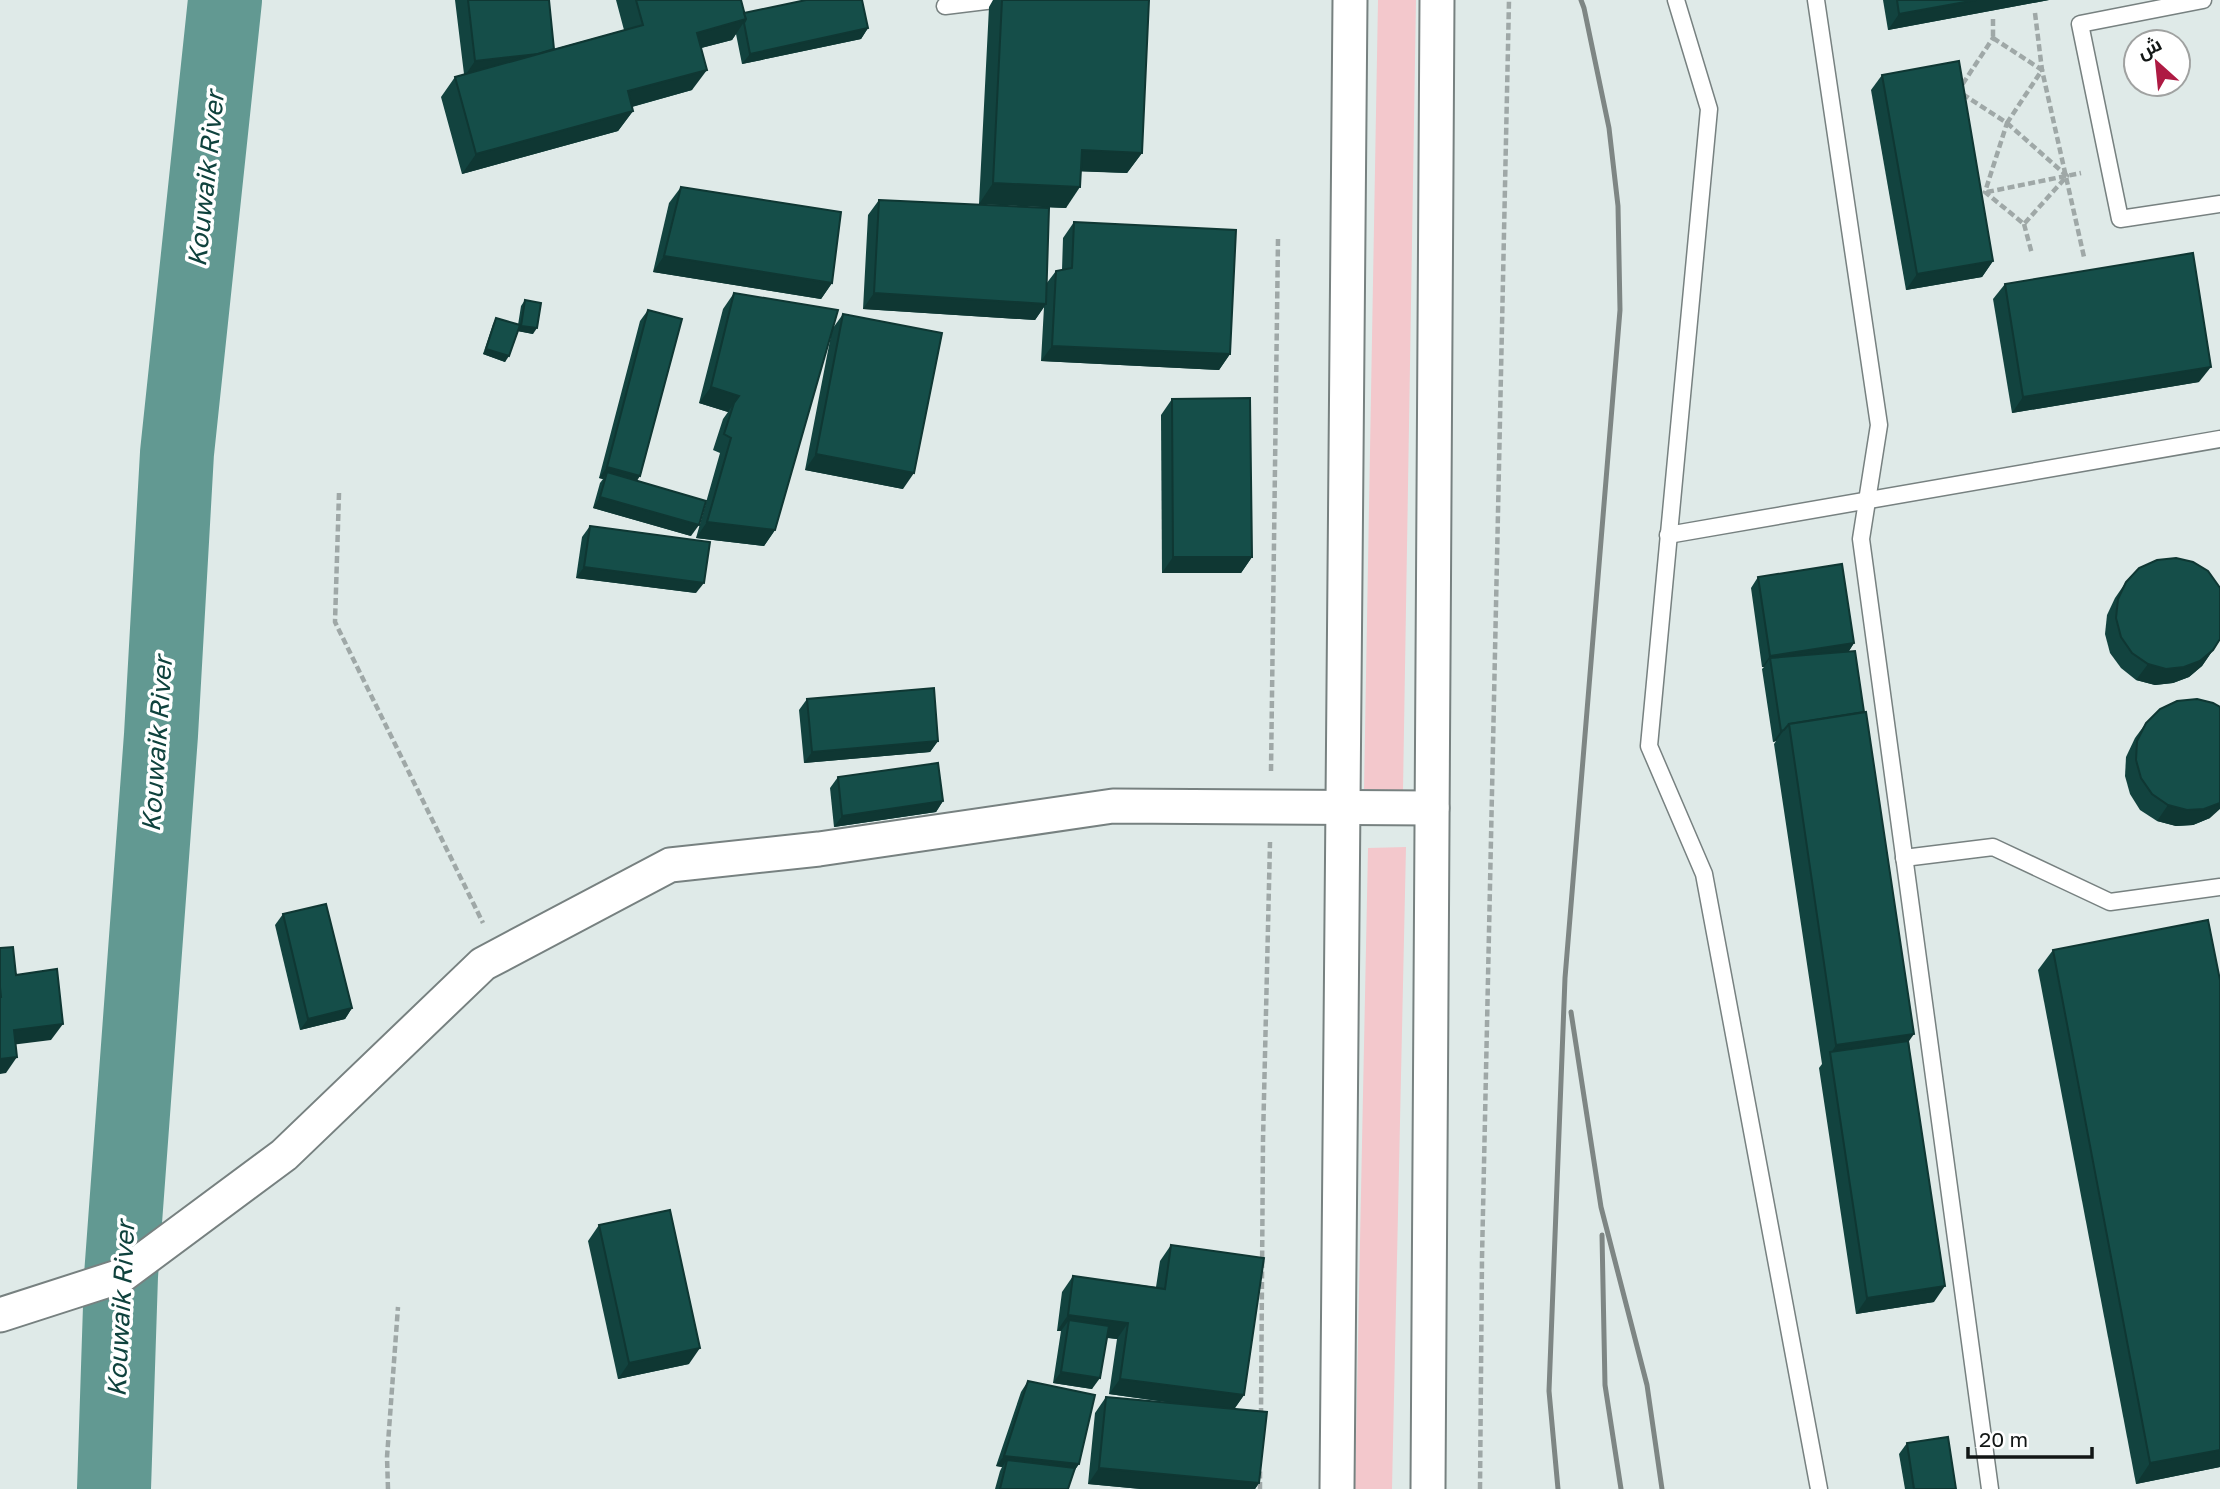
<svg xmlns="http://www.w3.org/2000/svg" width="2220" height="1489" font-family="'Golos Text',Cairo,sans-serif">
<style>
.green{fill:#f3c8cc}
.lines{fill:none;stroke-linecap:round;stroke-linejoin:round}
.river{stroke:#629992;stroke-width:74}
.service-casing{stroke:#778180;stroke-width:19}
.minor-casing{stroke:#778180;stroke-width:37}
.path{stroke:#9fa8a7;stroke-width:4.5;stroke-dasharray:7 3.5;stroke-linecap:butt}
.service{stroke:#fff;stroke-width:16}
.minor{stroke:#fff;stroke-width:33}
.rail{stroke:#7e8684;stroke-width:5}
.wall{fill:#12433f}
.shaded-wall{fill:#0f3733}
.building{fill:#154e49;stroke:#0f3733;stroke-width:2}
.labels{text-anchor:middle;stroke-width:7;stroke-linejoin:round;paint-order:stroke}
.water-label{font-size:26px;font-style:italic;fill:#0f423d;stroke:#fff}
</style>
<rect width="100%" height="100%" fill="#dfeae8"/>
<g class="green">
<path d="M1378,0h38l-13,791 -39,-2z"/>
<path d="M1406,847l-14,642h-37l13,-641z"/>
</g>
<g class="lines">
<path class="river" d="M114,1489l7,-213 40,-541 16,-282 48,-453"/>
<g class="service-casing">
<g id="service">
<path d="M1676,0l33,109 -60,637 55,128 115,615"/>
<path d="M1816,0l63,425 -18,114 129,950"/>
<path d="M2203,0l-123,24 40,195 100,-15"/>
<path d="M945,6l49,-6"/>
<path d="M1668,535l552,-96"/>
<path d="M1904,858l89,-11 117,55 110,-15"/>
</g>
</g>
<g class="minor-casing">
<g id="minor">
<path d="M0,1315l121,-39 163,-121 199,-191 187,-99 149,-16 294,-43 319,2"/>
<path d="M1337,1489l13,-1489"/>
<path d="M1428,1489l9,-1489"/>
</g>
</g>
<g class="path">
<path d="M2035,13l7,57 42,187"/>
<path d="M1993,19v19"/>
<path d="M1993,38l49,32 -35,53 -49,-32z"/>
<path d="M2007,123l60,53 -43,48 -39,-32z"/>
<path d="M1987,192l94,-19"/>
<path d="M2024,224l8,30"/>
<path d="M339,493l-4,129 148,301"/>
<path d="M1271,771l7,-532"/>
<path d="M1261,1415l2,-275 7,-298"/>
<path d="M388,1489l-1,-32 11,-150"/>
<path d="M1260,1489v-20"/>
<path d="M1480,1489l2,-231 27,-1258"/>
</g>
<use href="#service" class="service"/>
<use href="#minor" class="minor"/>
<g class="rail">
<path d="M1571,1012l30,195 46,178 15,104"/>
<path d="M1602,1235l3,150 16,104"/>
<path d="M1558,1489l-9,-98 16,-413 55,-668 -2,-104 -9,-78 -25,-120 -3,-8"/>
</g>
</g>
<g class="wall">
<path d="M455,0h94l5,49 70,-19 -8,-30h125l3,13 124,15 -7,11 -119,25 -6,-30 -4,6 -31,8 -9,42 -60,17 1,4 -15,20 -156,43 -21,-77 14,-20 9,-3z"/>
<path d="M993,0h156l-7,153 -15,20 -46,-2 -15,37 -87,-4 10,-197z"/>
<path d="M1883,0h166l-161,30z"/>
<path d="M1882,75l111,186 -11,16 -76,13 -35,-200z"/>
<path d="M681,187l151,96 -11,16 -168,-27 16,-69z"/>
<path d="M879,200l167,84 10,-13 6,-1 1,-32 11,-16 156,132 -11,16 -178,-9 3,-54 -9,13 -172,-11 5,-94z"/>
<path d="M2005,284l194,98 -187,31 -19,-114z"/>
<path d="M734,293l99,35 10,-14 60,175 -98,-19 26,-135 -56,195 -11,16 -68,-8 24,-85 -7,-3 10,-31 5,-7 -29,-9 24,-94z"/>
<path d="M525,300l8,34 -15,-3 -13,31 -22,-8 10,-30 3,-6 22,7 3,-19z"/>
<path d="M648,310l-11,171 54,55 -98,-28 7,-25 3,-4 -4,-1 41,-157z"/>
<path d="M1172,399l80,158 -11,16h-79l-1,-158z"/>
<path d="M590,526l106,67 -120,-15 6,-41z"/>
<path d="M1758,577l96,66 -5,8 60,391 25,260 -78,12 -37,-246 3,-4 -48,-320 2,-3 -3,1 -11,-73 2,-2h-2l-11,-79z"/>
<path d="M2126,582l87,68 -11,16 -13,11 -16,6 -18,2 -19,-5 -15,-12 -11,-15 -5,-19 2,-19 8,-17z"/>
<path d="M807,699l131,42 -8,11 -126,11 -5,-53z"/>
<path d="M2146,723l64,95 -17,7 -17,1 -19,-5 -17,-11 -10,-16 -5,-18 1,-19 9,-19z"/>
<path d="M838,777l105,24 -7,11 -102,15 -4,-39z"/>
<path d="M283,914l69,94 -7,11 -45,11 -25,-105z"/>
<path d="M2053,950l167,517 -84,17 -98,-514z"/>
<path d="M599,1225l90,139 -71,15 -30,-138z"/>
<path d="M1171,1245l73,150 -10,14 25,74 -4,6h-114l-53,-5 7,-71 11,-16 80,8 -77,-11 8,-55 -10,-1 -15,51 -39,-6 8,-52h-4l5,-39 11,-16 83,11 4,-26z"/>
<path d="M1028,1381l51,83 -5,7 -6,18h-73l5,-18 2,-4 -6,-1 25,-74z"/>
<path d="M1907,1443l49,46h-51l-6,-35z"/>
</g>
<g class="shaded-wall">
<path d="M1976,0h73l-161,30 11,-16z"/>
<path d="M746,19l-14,21 -50,13 15,-20z"/>
<path d="M868,28l-7,11 -119,25 8,-10z"/>
<path d="M555,52l-91,25 11,-16z"/>
<path d="M707,70l-15,20 -79,22 15,-21z"/>
<path d="M633,111l-15,20 -156,43 14,-20z"/>
<path d="M1082,150l60,3 -15,20 -59,-2z"/>
<path d="M993,183l87,4 -14,21 -87,-4z"/>
<path d="M664,256l168,27 -11,16 -168,-27z"/>
<path d="M1993,261l-11,16 -76,13 11,-16z"/>
<path d="M874,293l172,11 -11,16 -172,-11z"/>
<path d="M521,326l16,2 -4,6 -16,-3z"/>
<path d="M1052,346l178,8 -11,16 -178,-9z"/>
<path d="M486,349l23,7 -4,6 -22,-8z"/>
<path d="M2211,367l-12,15 -187,31 11,-16z"/>
<path d="M711,387l28,9 -11,16 -29,-9z"/>
<path d="M816,454l98,19 -11,16 -98,-19z"/>
<path d="M607,467l33,9 -7,11 -26,-15 -4,7 -4,-1z"/>
<path d="M600,497l99,28 -8,11 -98,-28z"/>
<path d="M707,522l68,8 -11,16 -68,-8z"/>
<path d="M1173,557h79l-11,16h-79z"/>
<path d="M584,567l120,16 -8,10 -120,-15z"/>
<path d="M1854,643l-7,11 -77,4 -6,9h-2l8,-11z"/>
<path d="M2213,650l-11,16 -13,11 -16,6 -18,2 -19,-5 12,-16z"/>
<path d="M1784,730l-8,11 -3,1 8,-11z"/>
<path d="M938,741l-8,11 -126,11 8,-11z"/>
<path d="M943,801l-7,11 -102,15 8,-11z"/>
<path d="M2220,803v6l-10,9 -17,7 -17,1 -19,-5 11,-16z"/>
<path d="M352,1008l-7,11 -45,11 8,-11z"/>
<path d="M63,1024l-12,16 -48,6 11,-16z"/>
<path d="M1914,1034l-14,20 -69,-1 5,-8z"/>
<path d="M17,1057l-11,16 -6,1v-15z"/>
<path d="M1945,1286l-11,16 -78,12 11,-16z"/>
<path d="M1068,1315l60,8 -11,16 -50,-7 2,-12 -8,11h-4z"/>
<path d="M700,1348l-11,16 -71,15 11,-16z"/>
<path d="M1061,1372l39,6 -8,11 -39,-6z"/>
<path d="M1120,1379l124,16 -11,16 -124,-17z"/>
<path d="M2220,1450v17l-84,17 14,-21z"/>
<path d="M1004,1456l75,8 -8,11 -64,-15 -5,7 -6,-1z"/>
<path d="M1099,1468l160,15 -4,6h-114l-53,-5z"/>
</g>
<g class="building">
<path d="M468,0h81l5,49 -16,5 -63,7z"/>
<path d="M636,0h105l5,19 -49,14 10,37 -79,21 5,20 -157,43 -21,-77 188,-52z"/>
<path d="M806,0h56l6,28 -118,26 -6,-31 2,-4 -2,-6z"/>
<path d="M1002,0h147l-7,153 -60,-3 -2,37 -87,-4z"/>
<path d="M1897,0h79l-77,14z"/>
<path d="M1959,61l34,200 -76,13 -35,-199z"/>
<path d="M681,187l160,25 -9,71 -168,-27z"/>
<path d="M879,200l170,8 -3,96 -172,-11z"/>
<path d="M1074,222l162,8 -6,124 -178,-8 4,-75 16,-3z"/>
<path d="M2193,253l18,114 -188,30 -18,-113z"/>
<path d="M734,293l104,17 -63,220 -68,-8 24,-84 -7,-4 10,-31 5,-7 -28,-9z"/>
<path d="M525,300l16,3 -4,25 -16,-2z"/>
<path d="M648,310l34,9 -42,157 -33,-9z"/>
<path d="M843,314l99,19 -28,140 -98,-19z"/>
<path d="M496,318l24,7 -11,31 -23,-7z"/>
<path d="M1250,398l2,159h-79l-1,-158z"/>
<path d="M607,472l99,29 -7,24 -99,-28z"/>
<path d="M590,526l120,16 -6,41 -120,-16z"/>
<path d="M2176,558l17,4 15,9 10,14 2,3v51l-7,11 -13,11 -16,6 -18,2 -18,-5 -16,-11 -11,-16 -5,-19 2,-19 8,-17 13,-14 18,-8z"/>
<path d="M1842,564l12,79 -84,13 -12,-79z"/>
<path d="M1855,651l9,61 -75,12 -5,6 -3,1 -11,-73z"/>
<path d="M934,688l4,53 -126,11 -5,-53z"/>
<path d="M2197,699l16,4 7,4v96l-16,6 -17,1 -19,-5 -16,-11 -11,-16 -5,-18 1,-19 9,-18 14,-14 17,-8z"/>
<path d="M1866,712l48,322 -78,11 -47,-321z"/>
<path d="M938,763l5,38 -101,15 -4,-39z"/>
<path d="M326,904l26,104 -44,11 -25,-105z"/>
<path d="M2208,920l12,60v470l-70,13 -97,-513z"/>
<path d="M13,947l3,28 41,-6 6,55 -49,6 3,27 -17,2v-62h1l-1,-10v-39z"/>
<path d="M1908,1041l37,245 -78,12 -37,-246z"/>
<path d="M670,1210l30,138 -71,15 -30,-138z"/>
<path d="M1171,1245l93,13 -20,137 -124,-16 8,-56 -60,-8 5,-39 92,13z"/>
<path d="M1069,1320l40,6 -9,52 -39,-6z"/>
<path d="M1028,1381l67,14 -16,69 -75,-8z"/>
<path d="M1106,1397l161,15 -8,71 -160,-15z"/>
<path d="M1948,1437l8,52h-42l-7,-46z"/>
<path d="M1007,1460l68,8 -7,21h-68z"/>
</g>
<g class="labels">
<g class="water-label">
<text transform="translate(206 179) rotate(-84)" y="9">Kouwaik River</text>
<text transform="translate(157 744) rotate(-86)" y="9">Kouwaik River</text>
<text transform="translate(121 1309) rotate(-87)" y="9">Kouwaik River</text>
</g>
</g>
<g transform="translate(2157 63) rotate(333)"><circle r="33" fill="#ffffff" stroke="#a0a2a1" stroke-width="2"/>
<path d="M0-5L12 26L0 18L-12 26Z" fill="#ae1a43"/>
<text y="-10" font-size="19" font-weight="bold" text-anchor="middle" fill="#121615">ش</text>
</g>
<path d="M1968 1447v10h124v-10" fill="none" stroke="#121615" stroke-width="3.5"/>
<text x="1979" y="1447" font-size="21" fill="#121615" stroke="#ffffff" stroke-width="5" paint-order="stroke">20 m</text>
</svg>
